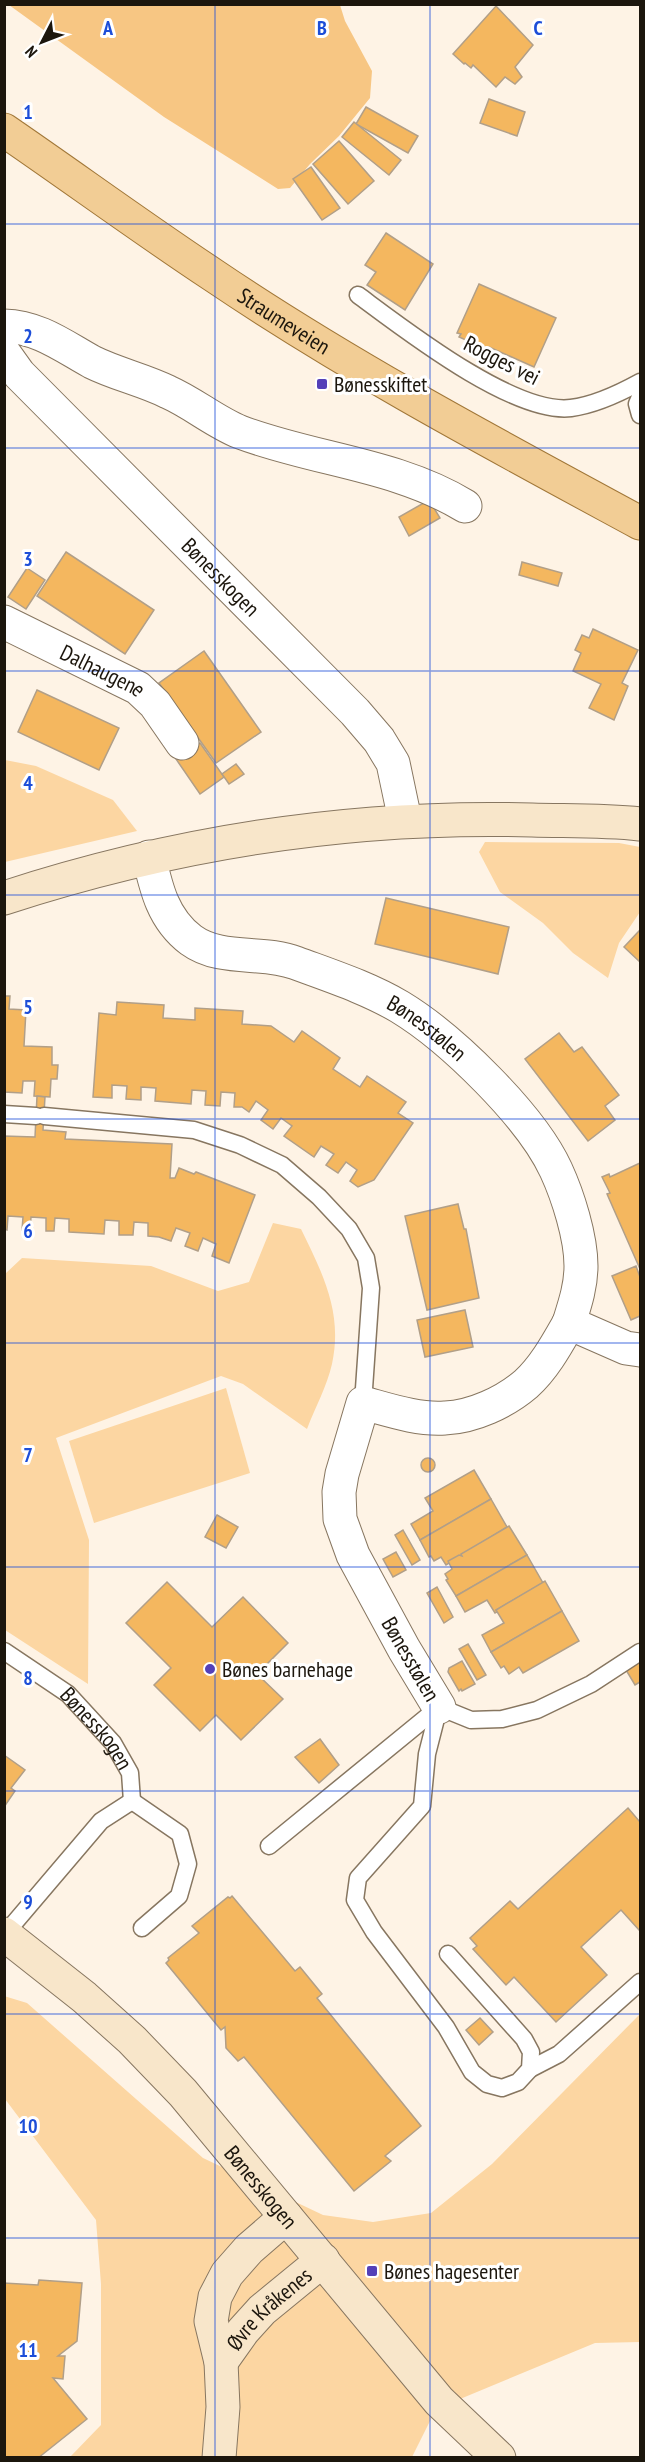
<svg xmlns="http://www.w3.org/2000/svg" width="645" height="2462" font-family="'PT Sans Narrow',sans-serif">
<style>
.green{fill:#fcd6a2}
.water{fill:#f7c683}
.building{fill:#f4b75f;stroke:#b19f88;stroke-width:1.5}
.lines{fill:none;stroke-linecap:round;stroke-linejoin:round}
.lane-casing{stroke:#877660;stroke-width:19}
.street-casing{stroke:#877660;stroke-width:35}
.secondary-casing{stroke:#877660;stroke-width:35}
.primary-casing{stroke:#a17738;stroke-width:35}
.lane{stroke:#fff;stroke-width:16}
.street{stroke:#fff;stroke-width:33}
.secondary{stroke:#f8e6ca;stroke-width:33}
.primary{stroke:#f2cd95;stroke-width:33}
.grid{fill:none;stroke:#1d4ed8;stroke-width:1.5;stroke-opacity:0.55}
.poi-dot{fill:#5440b8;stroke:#fff;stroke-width:2}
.labels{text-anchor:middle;stroke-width:6;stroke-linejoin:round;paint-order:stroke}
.street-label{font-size:22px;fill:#1c160d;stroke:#fff}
.poi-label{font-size:22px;fill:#1c160d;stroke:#fff;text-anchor:start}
.grid-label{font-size:20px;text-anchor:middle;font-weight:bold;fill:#1d4ed8;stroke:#fff;stroke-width:6;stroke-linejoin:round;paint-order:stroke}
</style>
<rect width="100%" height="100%" fill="#fef3e5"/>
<g class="green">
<path d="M5,760l31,6 77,34 24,31 -132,31z"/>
<path d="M485,842l134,1 21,4v65l-21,31 -11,35 -35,-25 -30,-30 -43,-31 -21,-40z"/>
<path d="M273,1223l28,6c22,45 42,84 31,135 -5,22 -17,44 -25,65l-64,-45 -22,-8 -165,62 33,102 -1,144 -83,-54v-356l17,-16 129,8 67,25 31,-9z"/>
<path d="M226,1388l24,85 -156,50 -25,-82z"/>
<path d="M4,1996l23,7 176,155 120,57 50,7 58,-9 61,-49 148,-150v328l-45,1 -159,66 -24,48h-342l31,-32v-141l-5,-64 -91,-121z"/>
</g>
<path class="water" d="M9,5h331l5,16 27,50 -2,27 -31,38 -29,28 -20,24 -12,1 -114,-72z"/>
<g class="building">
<path d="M496,6l37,39 -18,22 7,10 -7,7 -10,-7 -9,10 -23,-22 -2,3 -6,-5 -1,1 -11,-10z"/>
<path d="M489,99l36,13 -8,24 -37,-13z"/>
<path d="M366,107l52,29 -10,17 -52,-29z"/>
<path d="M354,122l47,38 -12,15 -47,-38z"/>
<path d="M339,141l35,40 -26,23 -35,-40z"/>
<path d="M311,167l29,41 -18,12 -29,-41z"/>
<path d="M386,233l47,31 -28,46 -38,-25 9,-13 -11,-7z"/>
<path d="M479,284l77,34 -22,49 -45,-20 -1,3 -29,-13 2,-3 -4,-1z"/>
<path d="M429,500l11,18 -31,18 -10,-19z"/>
<path d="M66,552l88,58 -29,44 -88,-58z"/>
<path d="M522,562l40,11 -4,13 -39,-11z"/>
<path d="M27,568l18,12 -19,29 -18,-12z"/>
<path d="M593,629l45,21 -16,33 6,3 -14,34 -25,-12 12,-24 -28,-13 8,-18 -6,-3 7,-15 7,3z"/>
<path d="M204,651l57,81 -45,31 -57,-80z"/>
<path d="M37,690l82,38 -20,42 -81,-38z"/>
<path d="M200,743l24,34 -24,17 -24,-35z"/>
<path d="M236,764l8,10 -15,10 -7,-10z"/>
<path d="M386,898l123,29 -11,47 -123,-30z"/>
<path d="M640,930v32l-16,-15z"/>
<path d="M4,996h6l-1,13 17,1 -2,36 28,1v18h6l-1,14h-6l-1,18 -16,-1 1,-15h-12l-1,12 -18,-1z"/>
<path d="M117,1002l47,3 -1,13 32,2v-12l48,3 -1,13 29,2 23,16 8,-11 38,27 -7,11 27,18 7,-11 39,26 -8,11 15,10 -39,57 -16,7 -8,-6 7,-11 -11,-8 -8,11 -12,-8 8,-11 -13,-8 -7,11 -30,-21 8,-10 -11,-8 -8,11 -12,-9 7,-10 -12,-9 -7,11 -7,-5h-8l1,-14 -14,-1 -1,14 -15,-1 1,-14 -14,-1 -1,14 -36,-3 1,-13 -15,-1v13l-15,-1 1,-13 -15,-1v13l-19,-1 6,-84 17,2z"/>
<path d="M559,1033l15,19 8,-5 37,48 -14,11 10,14 -27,21 -63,-82z"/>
<path d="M37,1096l8,1 -2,33 23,2 -1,7 107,5 -2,34h5l4,-10 15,6 2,-2 59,23 -26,68 -17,-7 4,-12 -13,-6 -5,13 -13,-5 5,-13 -14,-5 -5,13 -12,-4 -11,-1v-13l-14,-1 -1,13h-14v-14l-14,-1 -1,14 -35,-2v-13l-14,-1 -1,13h-8v-13l-15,-1 -1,14 -8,-1 1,-13 -15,-1 -1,14 -3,-1v-93l31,1z"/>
<path d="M640,1163v106l-33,-75 3,-1 -8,-16 7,-3 1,3z"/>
<path d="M458,1204l6,25h2l13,69 -52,12 -22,-94z"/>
<path d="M636,1266l4,11v39l-9,4 -19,-44z"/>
<path d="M465,1310l8,37 -48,10 -8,-37z"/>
<circle cx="428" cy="1465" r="7"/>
<path d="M474,1470l17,29 -71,41 -9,-16 22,-13 -8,-13z"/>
<path d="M491,1499l16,28 -61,38 -5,-8 -7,4 -3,-5 -2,1 -9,-17z"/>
<path d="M217,1515l21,12 -12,21 -21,-11z"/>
<path d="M509,1526l18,29 -71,41 -10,-16 2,-1 -3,-5 7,-5 -4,-8 11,-6 3,1 -1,-2z"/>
<path d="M403,1530l17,30 -8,5 -17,-30z"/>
<path d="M396,1552l10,18 -13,7 -10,-18z"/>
<path d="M527,1555l16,28 -47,27 1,2 -2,1 -8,-13 -22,12 -9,-16z"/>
<path d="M545,1581l17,30 -71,41 -9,-17 22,-12 -8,-13z"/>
<path d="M167,1582l45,45 31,-30 45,46 -31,31 26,25 -42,41 -25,-25 -16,16 -46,-46 17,-17 -45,-45z"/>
<path d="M437,1587l16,30 -9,6 -17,-30z"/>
<path d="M562,1611l17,30 -56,32 -4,-6 -10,7 -5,-8 -3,2 -10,-16z"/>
<path d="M468,1644l18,31 -9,5 -18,-31z"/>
<path d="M462,1661l13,23 -13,7 -1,-2 -2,2 -11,-19 1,-4z"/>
<path d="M640,1661v21l-5,3 -9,-15z"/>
<path d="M320,1739l19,26 -20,18 -24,-26z"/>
<path d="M4,1755l21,15 -14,18 4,3 -11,16z"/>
<path d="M628,1808l12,14v109l-19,-21 -40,37 26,28 -51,47 -42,-45 -8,8 -33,-36 4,-3 -7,-8 40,-37 8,8z"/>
<path d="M232,1896l63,75 5,-4 22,27 -5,4 104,128 -36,30 6,5 -37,30 -110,-134 -6,4 -12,-13 -1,-21 -4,3 -55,-67 3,-3 -1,-2 31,-25 -7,-7 36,-29 2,1z"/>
<path d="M480,2018l13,14 -14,13 -13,-15z"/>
<path d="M39,2280l43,3 -5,58 -19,15h7l-2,23 -10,-1 34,41 -49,39h-34v-175l34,2z"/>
</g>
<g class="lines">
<g class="lane-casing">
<g id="lane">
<path d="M358,295c46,34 156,120 213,113 24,-3 49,-15 69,-26"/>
<path d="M640,397l-3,7 3,11"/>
<path d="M4,1114l32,2"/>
<path d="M44,1116l150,14 46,15 42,20 37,32 30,32 17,29 5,30 -8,115"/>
<path id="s1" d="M4,1651l64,43 45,49 17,30 2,28"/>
<path d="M439,1707l-12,47 -5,52 -64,72 -3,22 19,32 72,95 26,45 15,12 15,4 16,-6 12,-13 1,-17 -7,-13 -76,-85"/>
<path d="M439,1707l32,13 31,-1 35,-9 54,-26 49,-32"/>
<path d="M132,1801l48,33 8,30 -9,32 -37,32"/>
<path d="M269,1846l170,-139"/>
<path d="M4,1935l97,-114 31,-20"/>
<path d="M530,2069l29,-15 81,-72"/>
</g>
</g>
<g class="street-casing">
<g id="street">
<path d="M4,326c35,1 59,20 88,36 24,12 52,18 76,30 25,11 47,30 72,40 74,28 156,32 225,74"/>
<path id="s2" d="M4,353l15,21 336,338 24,28 14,23 12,57"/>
<path id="s3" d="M4,622l134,66 17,16 27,39"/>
<path id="s4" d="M149,857c7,31 14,62 42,83 30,22 72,10 105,23 35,13 72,25 104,44 51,31 131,109 156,163 12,26 25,67 25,96 0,20 -6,38 -12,57l57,25 14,2"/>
<path d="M439,1707l-35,-58 -51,-94 -13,-36 -1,-27 3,-18 21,-71c26,7 55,17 82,15 28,-1 60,-16 81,-34 18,-16 31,-40 43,-61"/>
</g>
</g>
<g class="secondary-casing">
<g id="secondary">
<path d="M4,898c172,-56 348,-83 528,-78 36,1 72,0 108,4"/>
<path id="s5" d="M4,1934l80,63 48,43 51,53 256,308 60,57"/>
<path id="s6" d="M221,2362l22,-31 19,-21 61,-50"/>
<path d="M219,2458l4,-51 -2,-45 -10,-41 4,-24 12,-23 22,-25 37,-32"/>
</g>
</g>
<g class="primary-casing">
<g id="primary">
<path id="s7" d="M4,130c70,48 138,98 209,145 136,92 283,170 427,248"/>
</g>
</g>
<use href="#lane" class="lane"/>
<use href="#street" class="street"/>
<use href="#secondary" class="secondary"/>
<use href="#primary" class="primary"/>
</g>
<path class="grid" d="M215,4v2454M430,4v2454M4,224h636M4,448h636M4,671h636M4,895h636M4,1119h636M4,1343h636M4,1567h636M4,1791h636M4,2014h636M4,2238h636"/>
<g class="poi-dot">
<rect x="316" y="378" width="12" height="12" rx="3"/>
<circle cx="210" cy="1669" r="6"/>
<rect x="366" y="2265" width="12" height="12" rx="3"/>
</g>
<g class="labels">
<g class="street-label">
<text dy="8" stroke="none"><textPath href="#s7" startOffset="339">Straumeveien</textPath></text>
<text transform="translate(502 360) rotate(27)" y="8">Rogges vei</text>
<text dy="8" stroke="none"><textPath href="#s2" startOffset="312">Bønesskogen</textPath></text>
<text dy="8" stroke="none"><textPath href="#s3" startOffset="110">Dalhaugene</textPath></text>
<text dy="8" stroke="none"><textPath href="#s4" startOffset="351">Bønesstølen</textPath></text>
<text transform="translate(411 1659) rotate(60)" y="8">Bønesstølen</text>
<text dy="8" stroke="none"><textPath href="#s1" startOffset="122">Bønesskogen</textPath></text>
<text dy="8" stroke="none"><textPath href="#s5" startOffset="362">Bønesskogen</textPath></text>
<text dy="8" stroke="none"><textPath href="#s6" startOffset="72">Øvre Kråkenes</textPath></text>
</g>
<g class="poi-label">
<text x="334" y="392">Bønesskiftet</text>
<text x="222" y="1677">Bønes barnehage</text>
<text x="384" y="2279">Bønes hagesenter</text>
</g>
</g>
<g class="grid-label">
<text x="108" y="35">A</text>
<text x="322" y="35">B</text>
<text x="538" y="35">C</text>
<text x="28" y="119">1</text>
<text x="28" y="343">2</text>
<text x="28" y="566">3</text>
<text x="28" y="790">4</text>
<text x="28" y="1014">5</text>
<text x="28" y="1238">6</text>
<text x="28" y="1462">7</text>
<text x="28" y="1685">8</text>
<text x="28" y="1909">9</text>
<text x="28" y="2133">10</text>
<text x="28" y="2357">11</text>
</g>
<rect width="645" height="2462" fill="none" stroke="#1c160d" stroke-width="12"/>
<g transform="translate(42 42) rotate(228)" stroke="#ffffff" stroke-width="4.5" paint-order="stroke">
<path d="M0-4.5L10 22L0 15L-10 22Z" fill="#1c160d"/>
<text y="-9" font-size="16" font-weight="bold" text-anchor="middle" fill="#1c160d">N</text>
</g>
</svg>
